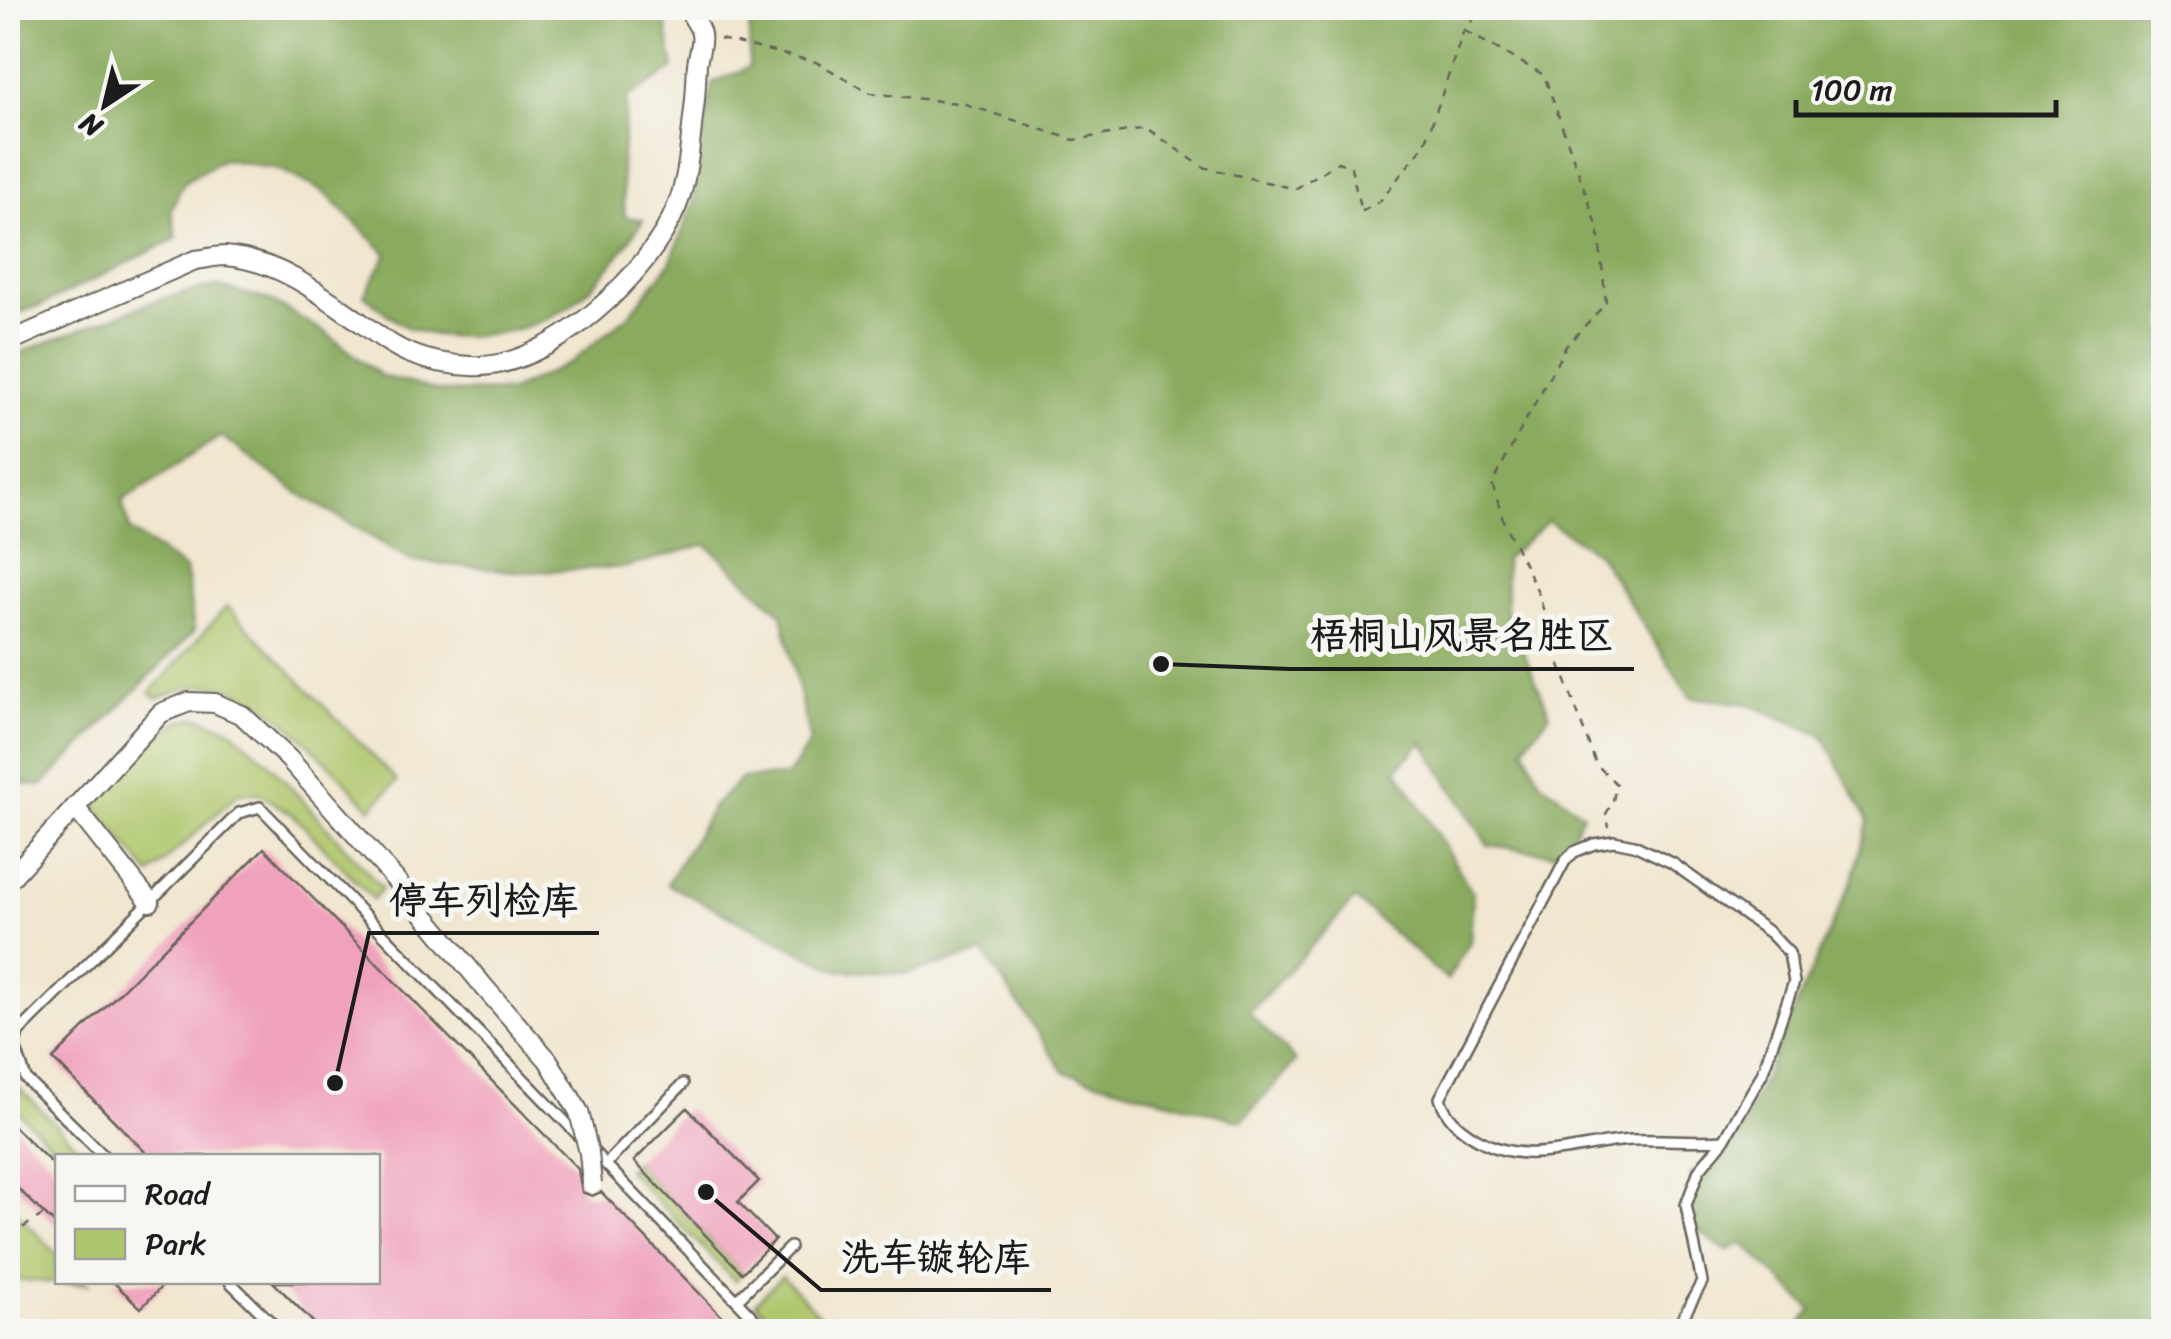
<svg xmlns="http://www.w3.org/2000/svg" width="2171" height="1339" font-family="Sriracha,'LXGW WenKai TC',sans-serif">
<style>
.green{fill:#aec66b;stroke:#657144;stroke-width:2.5}
.forest{fill:#8aab5f;stroke:#53643e;stroke-width:2.5}
.building{fill:#f0a2bc}
.lines{fill:none;stroke-linecap:round;stroke-linejoin:round}
.service-casing{stroke:#67635b;stroke-width:14}
.minor-casing{stroke:#67635b;stroke-width:22}
.path{stroke:#67635b;stroke-width:2.5;stroke-dasharray:8 8;stroke-linecap:butt}
.service{stroke:#fff;stroke-width:9}
.minor{stroke:#fff;stroke-width:18}
.minor-bridge-casing{stroke:#67635b;stroke-width:22;stroke-linecap:butt}
.minor-bridge{stroke:#fff;stroke-width:18}
.leader{fill:none;stroke:#1c1c1c;stroke-width:4}
.callout-dot{fill:#1c1c1c;stroke:#f6f6f2;stroke-width:4}
.callout-label{font-size:38px;text-anchor:middle;font-weight:bold;fill:#1c1c1c;stroke:#f6f6f2;stroke-width:10;stroke-linejoin:round;paint-order:stroke}
</style>
<rect width="100%" height="100%" fill="#f6f6f2"/>
<filter id="ink" filterUnits="userSpaceOnUse"><feTurbulence type="fractalNoise" baseFrequency=".01" numOctaves="2"/><feDisplacementMap in="SourceGraphic" scale="20" xChannelSelector="R" yChannelSelector="G"/><feConvolveMatrix kernelMatrix="1 2 1 2 8 2 1 2 1" color-interpolation-filters="sRGB"/></filter>
<filter id="wash" filterUnits="userSpaceOnUse"><feTurbulence type="fractalNoise" baseFrequency=".0048" numOctaves="4" result="noise"/><feDisplacementMap in="SourceGraphic" scale="40" xChannelSelector="R" yChannelSelector="G"/><feGaussianBlur stdDeviation="2.25" result="paint"/><feColorMatrix in="noise" values="0 0 0 0 0 0 0 0 0 0 0 0 0 0 0 0 0 1.4 0 .05"/><feComposite in="paint" operator="in"/></filter>
<g filter="url(#wash)">
<rect width="100%" height="100%" fill="#f1e6cf"/>
<g class="green">
<path d="M227,606l170,175 -26,28c-36,-37 -97,-112 -147,-122 -23,-5 -46,3 -67,11l-7,-5z"/>
<path d="M198,717l32,12 37,32 115,127 -9,11 -80,-84 -35,-22h-19l-89,82 -55,-69 67,-73 19,-13z"/>
<path d="M8,1076l6,7 73,73h-24l-55,-54z"/>
<path d="M634,1161l108,112 -7,8 -108,-111z"/>
<path d="M8,1204l49,50 1,28h27l3,2 -80,-4z"/>
<path d="M782,1276l49,52 2,3h-50l-28,-28z"/>
</g>
<g class="forest">
<path d="M8,8h655l11,61 -47,29 -6,69 4,50 18,3c-20,30 -41,61 -70,83 -40,31 -118,43 -164,25 -16,-7 -31,-22 -45,-33l23,-41 -64,-63 -47,-23 -53,-9 -39,23 -13,28 6,28 -135,67 -34,11z"/>
<path d="M750,8h1413v1323h-368l17,-21 -69,-67 -16,8 -30,-21 -6,-56 49,-43 113,-253 15,-57 -45,-85 -74,-32 -59,-7 -92,-143 -50,-33 -43,38 1,52 44,103 -26,33 16,34 43,33 -21,41 -74,-10 -65,-103 -26,27 76,124 -3,49 -23,38 -92,-81 -106,114 47,48 -54,60 -178,-49 -80,-119 -79,21 -68,-4 -170,-86 47,-79 28,-27 45,-2 23,-33 -28,-129 -76,-70 -79,23 -102,5 -113,-11 -114,-68 -77,-57 -99,65 8,30 56,39 8,61 -152,155 -34,-4v-425l155,-59 53,-12 53,14 56,32 56,44 62,16 68,-1 59,-28 59,-48 41,-52 24,-62 18,-118 37,-16z"/>
</g>
<g id="blocks">
<g class="building">
<path d="M264,848l314,321 4,23 10,4 9,-4 136,140h-414l-50,-50h105v-126h-229l-96,-97z"/>
<path d="M687,1108l72,73 -21,21 37,38 -33,33 -108,-112z"/>
<path d="M8,1121l50,48v58l-50,-48z"/>
<path d="M113,1282h53l-25,26z"/>
</g>
</g>
</g>
<g filter="url(#ink)">
<use href="#blocks" fill-opacity="0" stroke="#67635b" stroke-width="2.5"/>
<g class="lines">
<g class="service-casing">
<g id="service">
<path d="M592,1150l175,182"/>
<path d="M104,1156l-78,-77 -11,-33 3,-13 221,-220 21,-6 321,331"/>
<path d="M606,1164l77,-80"/>
<path d="M230,1282l51,50"/>
<path d="M737,1300l53,-53"/>
<path d="M1675,1332l27,-50 -16,-77 13,-35 25,-30 38,-66 32,-92 -5,-29 -19,-20 -98,-70 -38,-18 -20,-4 -20,3 -20,8 -9,9 -125,237c6,19 18,29 34,39 53,33 103,6 158,3 31,-1 61,2 92,0"/>
</g>
</g>
<g class="minor-casing">
<g id="minor">
<path d="M8,342l187,-82c10,-1 21,-4 30,-4 52,4 95,37 135,66 16,12 33,25 51,32 20,8 39,11 60,12 77,5 179,-92 206,-160 12,-30 13,-65 17,-97 2,-15 2,-30 3,-45 1,-9 6,-21 4,-30 -1,-8 -10,-19 -14,-26"/>
<path d="M75,807l75,95"/>
<path d="M8,881l153,-168 28,-11 26,1 27,12 47,44 105,119"/>
</g>
</g>
<g class="path">
<path d="M1465,31l79,44 54,153 8,75 -40,43 -74,137 12,40 34,69 20,67 38,105 20,20 -3,17 -7,13 3,13"/>
<path d="M720,39l96,23 55,31 94,11 109,36 72,-12 57,39 92,22 43,-27 13,5 10,45 19,-11 45,-57 39,-114 18,-22"/>
<path d="M8,1233l8,-1 28,-18"/>
</g>
<use href="#service" class="service"/>
<use href="#minor" class="minor"/>
<g class="minor-bridge-casing">
<path id="minor-bridge" d="M394,878l91,110 63,72 31,52 10,41 3,31"/>
</g>
<use href="#minor-bridge" class="minor-bridge"/>
</g>
</g>
<path class="leader" d="M1161 664L1290 669H1634M335 1083L369 933H599M706 1192L821 1290H1051"/>
<g class="callout-dot">
<circle cx="1161" cy="664" r="10"/>
<circle cx="335" cy="1083" r="10"/>
<circle cx="706" cy="1192" r="10"/>
</g>
<g class="callout-label">
<text x="1462" y="648">梧桐山风景名胜区</text>
<text x="484" y="913">停车列检库</text>
<text x="936" y="1270">洗车镟轮库</text>
</g>
<rect width="2171" height="1339" fill="none" stroke="#f6f6f2" stroke-width="40"/>
<rect x="55" y="1154" width="325" height="130" fill="#f6f6f2" stroke="#9f9f9c" stroke-width="2.5"/>
<rect x="75" y="1186" width="50" height="15" fill="#ffffff" stroke="#9f9f9c" stroke-width="2.5"/>
<text x="145" y="1204" font-size="30" fill="#1c1c1c">Road</text>
<rect x="75" y="1229" width="50" height="30" fill="#aec66b" stroke="#9f9f9c" stroke-width="2.5"/>
<text x="145" y="1254" font-size="30" fill="#1c1c1c">Park</text>
<g transform="translate(105 105) rotate(215)" stroke="#f6f6f2" stroke-width="8" paint-order="stroke">
<path d="M0-8L18 38L0 25L-18 38Z" fill="#1c1c1c"/>
<text y="-15" font-size="28" font-weight="bold" text-anchor="middle" fill="#1c1c1c">N</text>
</g>
<path d="M1796 100v15h260v-15" fill="none" stroke="#1c1c1c" stroke-width="5"/>
<text x="1811" y="100" font-size="30" fill="#1c1c1c" stroke="#f6f6f2" stroke-width="8" paint-order="stroke">100 m</text>
</svg>
